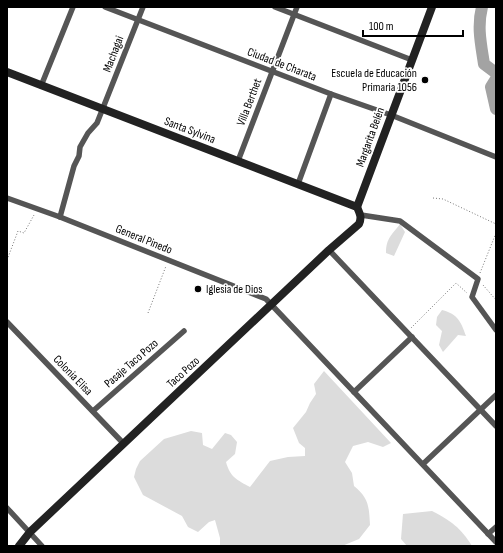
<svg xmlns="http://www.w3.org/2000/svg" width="503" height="553" font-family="'Sofia Sans Condensed',sans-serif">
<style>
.green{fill:#dcdcdc}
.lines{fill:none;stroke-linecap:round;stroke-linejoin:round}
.river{stroke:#a3a3a3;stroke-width:12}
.path{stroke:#777;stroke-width:1;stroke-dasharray:1 2;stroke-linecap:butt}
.street{stroke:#555;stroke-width:5.5}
.secondary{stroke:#222;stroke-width:8}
.poi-dot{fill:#000;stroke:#fff;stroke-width:1.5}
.labels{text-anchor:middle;stroke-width:3.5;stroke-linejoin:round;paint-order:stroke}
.street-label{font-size:12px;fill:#000;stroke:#fff}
.poi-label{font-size:12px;fill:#000;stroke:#fff;text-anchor:end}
</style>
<rect width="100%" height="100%" fill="#fff"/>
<g class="green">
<path d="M400,224l5,8 -11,24 -8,-3c0,-15 6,-18 14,-29z"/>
<path d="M442,310c16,4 19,12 24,26l-8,-1 -15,17 -4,-7 3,-14 -6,-6 1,-8z"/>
<path d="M324,371l67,72 -8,4 -15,-5 -15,4 -8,16 7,11 2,13c15,12 15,21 16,39l-11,14 -17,7h-122v-8l-5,-18 -6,2 -11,10 -10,-5 -6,-11 -39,-21 -9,-18 2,-8 4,-8 24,-22 27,-8 11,2 1,12 9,4 13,-16 6,2 6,7 -2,12 -9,8c4,15 11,18 24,25l20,-26 18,-4 17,-1v-8l-6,-5 -6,-15 13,-16 4,-9 6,-9 -2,-10z"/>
<path d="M432,511c19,10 28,16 40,35h-65l-6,-7 2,-25z"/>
</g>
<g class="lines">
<g class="river">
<path d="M482,7c-5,20 -1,37 2,57l12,9"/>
<path d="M496,79l-5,8 5,22"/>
</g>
<g class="path">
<path d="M433,198l10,1 53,25"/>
<path d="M7,260l11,-29 6,2 10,-18"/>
<path d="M480,273l16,-40"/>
<path d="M483,285l13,15"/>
<path d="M148,313l18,-47"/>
<path d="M411,328l45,-45 11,10"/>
</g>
<g class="street">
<path d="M105,7l226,87 60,21 105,42"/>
<path d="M275,7l137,53"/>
<path d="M41,86l32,-79"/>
<path d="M238,161l59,-154"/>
<path d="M298,184l33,-90"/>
<path d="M7,198l53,19 206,82 230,243"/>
<path d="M361,215l39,6 78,58 -6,18 24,33"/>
<path d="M60,217l14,-51 5,-10 1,-9 8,-14 9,-10 46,-116"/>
<path d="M329,250l167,176"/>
<path d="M7,322l117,122"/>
<path d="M354,392l58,-55"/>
<path d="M93,411l91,-80"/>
<path d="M423,464l73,-69"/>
<path d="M7,508l35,38"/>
<path d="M488,534l8,-7"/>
</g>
<g class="secondary">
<path d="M7,72l350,135c3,7 5,10 2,17l-30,26 -299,282 -11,14"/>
<path d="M357,207l75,-200"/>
</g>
</g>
<g class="poi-dot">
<circle cx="425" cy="80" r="4"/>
<circle cx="198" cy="289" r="4"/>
</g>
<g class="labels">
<g class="street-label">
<text transform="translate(113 54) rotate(-69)" y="4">Machagai</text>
<text transform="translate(282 64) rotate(21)" y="4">Ciudad de Charata</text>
<text transform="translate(249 102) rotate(-69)" y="4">Villa Berthet</text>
<text transform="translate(190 130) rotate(21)" y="4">Santa Sylvina</text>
<text transform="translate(370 137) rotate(-70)" y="4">Margarita Belén</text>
<text transform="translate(144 239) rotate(22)" y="4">General Pinedo</text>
<text transform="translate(131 363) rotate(-41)" y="4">Pasaje Taco Pozo</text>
<text transform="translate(183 372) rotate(-43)" y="4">Taco Pozo</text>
<text transform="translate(73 375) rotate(46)" y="4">Colonia Elisa</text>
</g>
<g class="poi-label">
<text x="417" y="77">Escuela de Educación<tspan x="417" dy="14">Primaria 1056</tspan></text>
<text x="206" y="293" text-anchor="start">Iglesia de Dios</text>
</g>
</g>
<rect width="503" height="553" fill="none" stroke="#000000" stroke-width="16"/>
<path d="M363 30v6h100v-6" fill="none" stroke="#000000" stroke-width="2"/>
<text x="369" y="30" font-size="12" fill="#000000" stroke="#ffffff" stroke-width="3" paint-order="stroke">100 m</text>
</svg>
